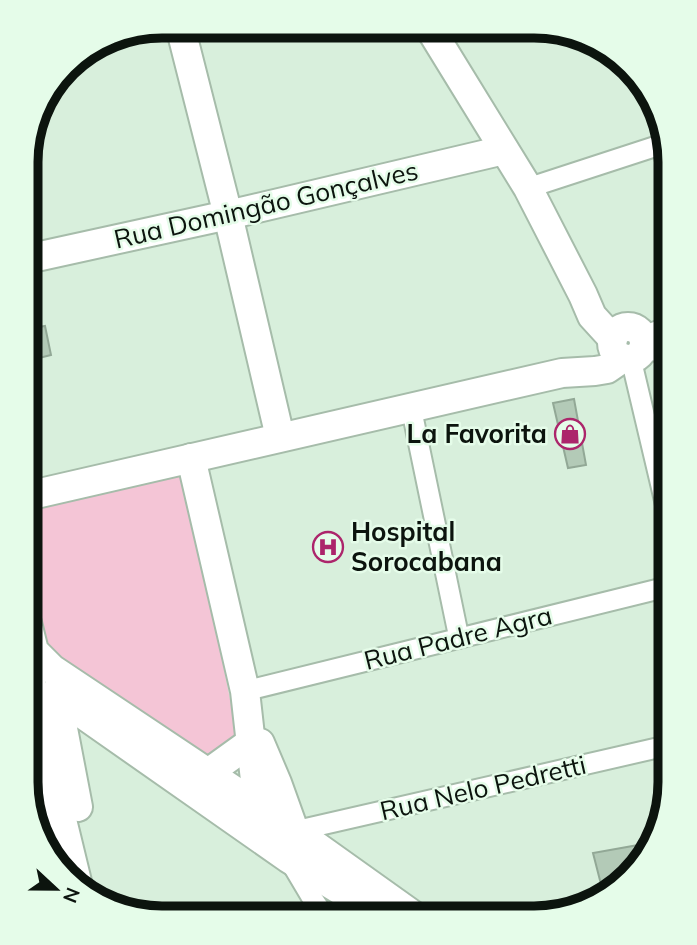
<svg xmlns="http://www.w3.org/2000/svg" width="697" height="945" font-family="Mulish,sans-serif">
<style>
.green{fill:#f4c5d6}
.building{fill:#b3cab7;stroke:#92a896;stroke-width:2}
.lines{fill:none;stroke-linecap:round;stroke-linejoin:round}
.street-casing{stroke:#a6bcaa;stroke-width:23}
.secondary-casing{stroke:#a6bcaa;stroke-width:32}
.street{stroke:#fff;stroke-width:19}
.secondary{stroke:#fff;stroke-width:28}
.labels{text-anchor:middle;stroke-width:5;stroke-linejoin:round;paint-order:stroke}
.street-label{font-size:26px;fill:#0c140e;stroke:#e5fce9}
.poi-label{font-size:26px;font-weight:bold;fill:#0c140e;stroke:#e5fce9;text-anchor:end}
.rim{fill:none;stroke:#0c140e;stroke-width:9}
</style>
<rect width="100%" height="100%" fill="#d8efdc"/>
<path class="green" d="M184,471l55,273 -42,13 -147,-97 -23,-92v-65z"/>
<g class="building">
<path d="M670,160l1,2v48l-15,-46z"/>
<path d="M45,326l6,29 -20,5 -4,-18v-13z"/>
<path d="M574,399l12,66 -18,3 -15,-65z"/>
<path d="M644,844l3,15 -43,37 -11,-43z"/>
</g>
<g class="lines">
<g class="street-casing">
<g id="street">
<path d="M528,188l138,-45"/>
<path d="M643,336l28,-10"/>
<path d="M631,359l40,169"/>
<path d="M411,407l48,231"/>
<path d="M245,691l426,-105"/>
<path d="M295,831l375,-86"/>
<path d="M291,863l19,32 16,23"/>
</g>
</g>
<g class="secondary-casing">
<g id="secondary">
<path d="M180,26l48,189 52,222"/>
<path d="M429,27l99,161 55,107 9,21 21,23"/>
<path d="M27,259l201,-44 276,-65"/>
<circle cx="628" cy="343" r="16"/>
<path d="M644,345l27,4"/>
<path d="M191,458l54,233 11,98 10,27"/>
<path d="M27,496l535,-123 33,-2 12,-2 16,-11"/>
<path d="M27,623l7,28 18,18 243,162 122,87"/>
<path d="M34,651l-3,25 6,60 12,30 30,124"/>
<path d="M56,692l22,115"/>
<path d="M34,704l13,4 12,-2 22,7 207,145 98,60"/>
<path d="M260,743l17,40 19,53"/>
<path d="M208,773l43,-31"/>
</g>
</g>
<use href="#street" class="street"/>
<use href="#secondary" class="secondary"/>
</g>
<defs>
<g id="shop-ring" transform="scale(1.575)"><circle r="9.5" fill="#e5fce9" stroke="#ac256b" stroke-width="1.5"/><path d="M-5-2.5h2.3a2.7 3.5 0 0 1 5.4 0H5L5.5 6h-11ZM-1.5-2.5h3a1.5 2.3 0 0 0-3 0Z" fill="#ac256b"/></g>
<g id="hospital-ring" transform="scale(1.575)"><circle r="9.5" fill="#e5fce9" stroke="#ac256b" stroke-width="1.5"/><path d="M-5-5h3v3.5h4V-5h3V5h-3V1.5h-4V5h-3Z" fill="#ac256b"/></g>
</defs>
<g fill-rule="evenodd">
<use href="#shop-ring" x="570" y="434"/>
<use href="#hospital-ring" x="328" y="547"/>
</g>
<g class="labels">
<g class="street-label">
<text transform="translate(266 205) rotate(-13)" y="9">Rua Domingão Gonçalves</text>
<text transform="translate(458 638) rotate(-14)" y="9">Rua Padre Agra</text>
<text transform="translate(483 788) rotate(-13)" y="9">Rua Nelo Pedretti</text>
</g>
<g class="poi-label">
<text x="547" y="443">La Favorita</text>
<text x="351" y="541" text-anchor="start">Hospital<tspan x="351" dy="30">Sorocabana</tspan></text>
</g>
</g>
<path d="M0 0H697V945H0ZM162 38H534A124 124 0 0 1 658 162V782A124 124 0 0 1 534 906H162A124 124 0 0 1 38 782V162A124 124 0 0 1 162 38Z" fill="#e5fce9" fill-rule="evenodd"/>
<path class="rim" d="M162 38H534A124 124 0 0 1 658 162V782A124 124 0 0 1 534 906H162A124 124 0 0 1 38 782V162A124 124 0 0 1 162 38Z"/>
<g transform="translate(56 889) rotate(112)" stroke="#e5fce9" stroke-width="5" paint-order="stroke">
<path d="M0-5L12 26L0 18L-12 26Z" fill="#0c140e"/>
<text y="-10" font-size="19" font-weight="bold" text-anchor="middle" fill="#0c140e">N</text>
</g>
</svg>
